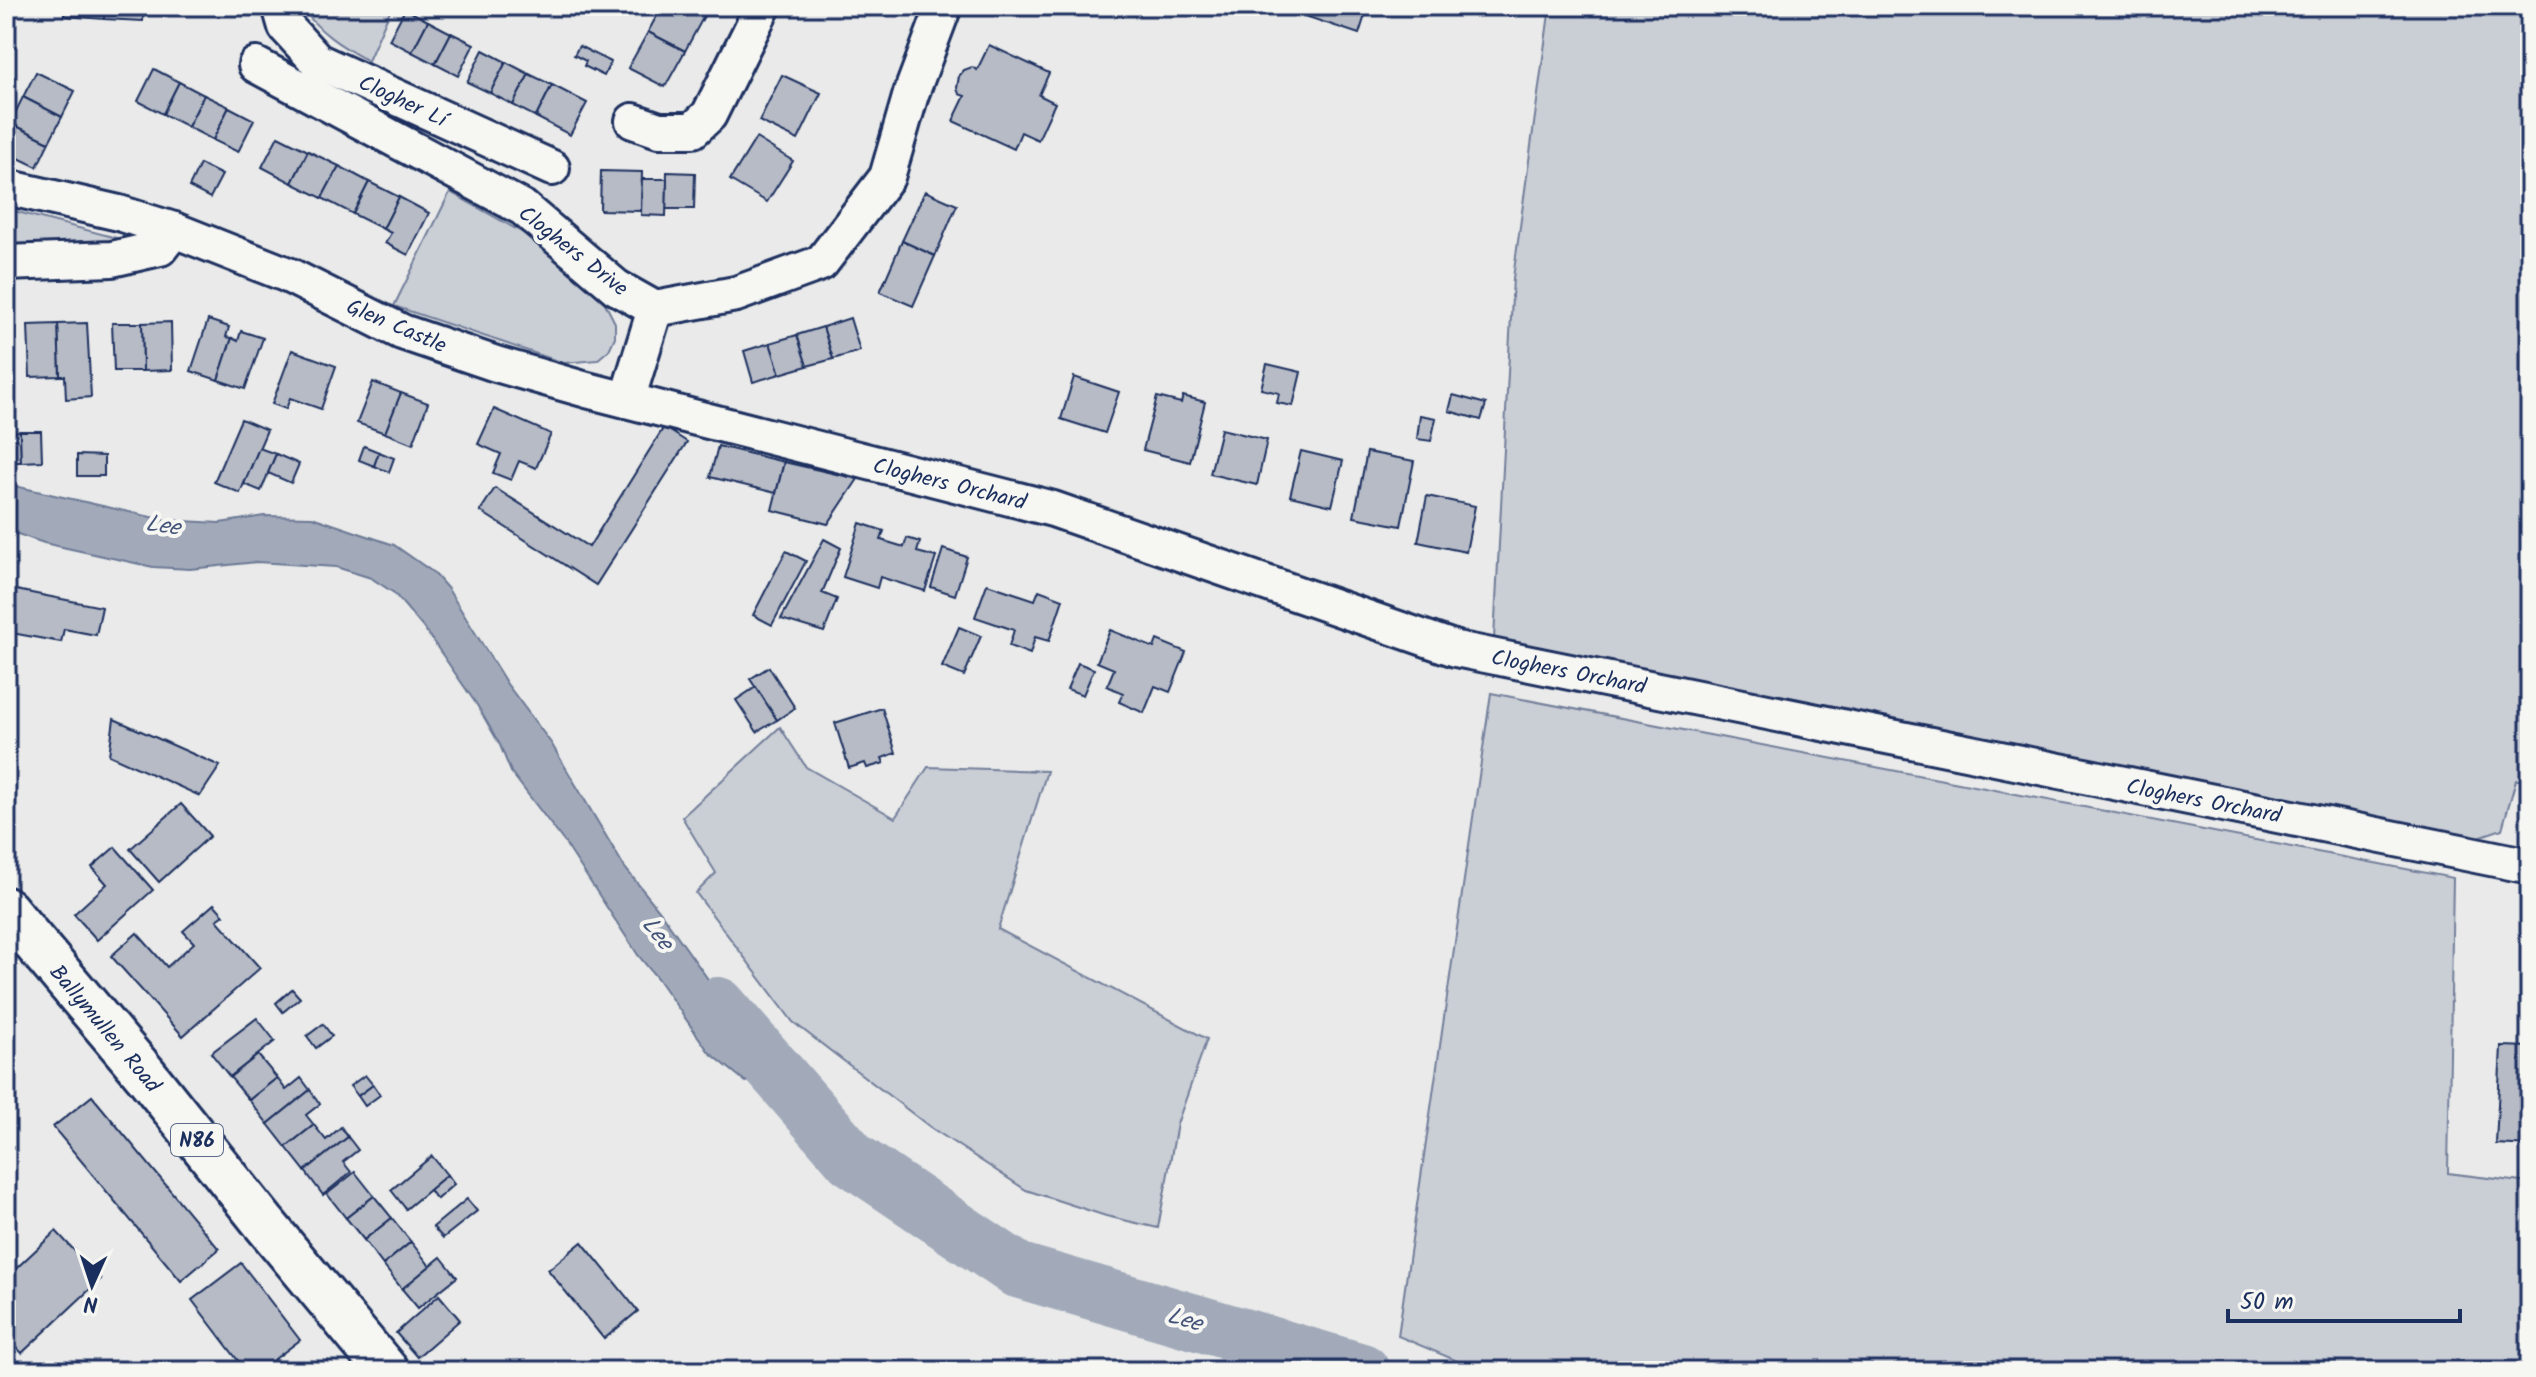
<svg xmlns="http://www.w3.org/2000/svg" width="2536" height="1377" font-family="Kalam,sans-serif">
<style>
.green{fill:#caced5;stroke:#727e9a;stroke-width:2}
.water{fill:#a2aaba;stroke:#6c7995;stroke-width:2}
.lines{fill:none;stroke-linecap:round;stroke-linejoin:round}
.river{stroke:#a2aaba;stroke-width:56}
.building{fill:#b6bbc6;stroke:#1b2f5e;stroke-width:2}
.minor-casing{stroke:#1b2f5e;stroke-width:40}
.major-casing{stroke:#1b2f5e;stroke-width:48}
.minor{stroke:#f6f6f2;stroke-width:34}
.major{stroke:#f6f6f2;stroke-width:42}
.labels{text-anchor:middle;stroke-width:8;stroke-linejoin:round;paint-order:stroke}
.shield{fill:#f6f6f2;stroke:#5d6b8a;stroke-width:2}
.shield-label{font-size:20px;font-weight:bold;fill:#1b2f5e}
.street-label{font-size:22px;fill:#1b2f5e;stroke:#f6f6f2}
.water-label{font-size:24px;font-style:italic;fill:#44547a;stroke:#f6f6f2}
</style>
<rect width="100%" height="100%" fill="#e9eae9"/>
<filter id="ink" filterUnits="userSpaceOnUse"><feTurbulence type="fractalNoise" baseFrequency=".0125" numOctaves="2"/><feDisplacementMap in="SourceGraphic" scale="16" xChannelSelector="R" yChannelSelector="G"/><feConvolveMatrix kernelMatrix="1 2 1 2 8 2 1 2 1" color-interpolation-filters="sRGB"/></filter>
<g filter="url(#ink)">
<g class="green">
<path d="M301,6h91l-24,55c-27,-15 -50,-29 -67,-55z"/>
<path d="M1550,6h980v774h-14l-14,49 -32,11 -976,-201 19,-361z"/>
<path d="M450,192l82,46 73,65 10,20v14l-6,13 -12,10 -33,3 -170,-57z"/>
<path d="M6,209l111,29 -5,6 -106,5z"/>
<path d="M1491,693l962,185 -5,295 81,10 -2,37h3v151h-738l-18,-8 -16,8h-277l-83,-35z"/>
<path d="M780,727l26,40 89,51 33,-51 119,4 -49,158 209,110 -30,85 -19,104 -52,-12 -80,-26 -96,-63 -137,-105 -97,-129 20,-20 -34,-56z"/>
</g>
<path class="water" d="M6,484l158,36 56,3 44,-7 48,1 82,28 40,28 14,16 59,95 44,59 74,125 34,42 51,72 69,74 -33,26 -37,-30 -52,-74 -19,-23 -73,-112 -54,-71 -11,-27 -23,-40 -51,-74 -32,-38 -23,-15 -35,-11 -79,-5 -67,7 -37,-2 -109,-24 -38,-13z"/>
<g class="lines">
<path class="river" d="M718,1005l134,154 165,111 345,101"/>
</g>
<g class="building">
<path d="M65,6h39v13l-40,-3z"/>
<path d="M104,6h40l-1,15 -39,-2z"/>
<path d="M662,6h24l18,10 -19,35 -37,-19z"/>
<path d="M1289,6h79l-9,28 -72,-24z"/>
<path d="M405,9l23,12 -16,31 -23,-12z"/>
<path d="M428,21l23,12 -16,31 -23,-12z"/>
<path d="M648,32l37,19 -20,36 -37,-19z"/>
<path d="M451,33l23,11 -16,32 -23,-12z"/>
<path d="M989,45l60,28 -10,22 16,8 -17,37 -17,-8 -7,17 -61,-28 12,-25 -6,-2 -2,-6 2,-12 5,-6 8,-3 5,3z"/>
<path d="M579,46l32,16 -7,14 -20,-10 2,-5 -12,-6z"/>
<path d="M483,50l23,12 -16,31 -23,-11z"/>
<path d="M506,62l23,12 -16,31 -23,-12z"/>
<path d="M154,69l25,13 -16,32 -25,-13z"/>
<path d="M36,72l39,19 -13,26 -39,-20z"/>
<path d="M529,74l23,11 -16,32 -23,-12z"/>
<path d="M782,75l39,18 -23,47 -39,-19z"/>
<path d="M179,82l25,13 -16,32 -25,-13z"/>
<path d="M552,85l35,18 -17,32 -34,-18z"/>
<path d="M204,95l25,12 -16,33 -25,-13z"/>
<path d="M23,97l39,20 -13,25 -39,-19z"/>
<path d="M229,107l25,13 -16,32 -25,-12z"/>
<path d="M10,123l39,19 -12,25 -31,-15v-20z"/>
<path d="M278,136l30,15 -16,32 -30,-16z"/>
<path d="M756,138l37,23 -26,41 -37,-22z"/>
<path d="M308,151l31,15 -17,32 -30,-15z"/>
<path d="M200,164l22,11 -12,23 -21,-11z"/>
<path d="M339,166l30,16 -16,32 -31,-16z"/>
<path d="M601,171l41,1 -1,39 -41,-1z"/>
<path d="M667,172l28,1 -1,36h-28z"/>
<path d="M642,179h25l-1,37 -25,-1z"/>
<path d="M369,182l30,15 -16,32 -30,-15z"/>
<path d="M925,191l32,14 -22,51 -33,-15z"/>
<path d="M399,197l30,16 -21,42 -23,-12 6,-10 -8,-4z"/>
<path d="M902,241l33,15 -22,50 -33,-14z"/>
<path d="M850,318l10,33 -27,8 -10,-32z"/>
<path d="M208,320l21,7 -3,10 6,1 -14,42 -27,-9z"/>
<path d="M171,322l1,48 -29,1 -1,-48z"/>
<path d="M87,323l4,74 -25,2 -1,-23h-5l-2,-52z"/>
<path d="M112,323h30l1,48h-29z"/>
<path d="M58,324l2,52 -30,1 -2,-52z"/>
<path d="M823,327l10,32 -26,7 -10,-31z"/>
<path d="M241,331l22,7 -18,51 -27,-9 14,-42 6,3z"/>
<path d="M797,335l10,31 -27,8 -10,-31z"/>
<path d="M770,343l10,31 -27,8 -9,-31z"/>
<path d="M292,350l44,16 -15,43 -31,-11 -4,11 -14,-5z"/>
<path d="M1267,364l34,8 -8,34 -16,-3 2,-10 -18,-4z"/>
<path d="M1074,377l45,15 -14,41 -44,-14z"/>
<path d="M373,382l28,11 -16,40 -28,-10z"/>
<path d="M401,393l27,10 -15,41 -28,-11z"/>
<path d="M1453,395l33,9 -5,16 -32,-9z"/>
<path d="M1183,396l22,6 -15,60 -47,-12 14,-53 24,6z"/>
<path d="M494,409l57,25 -15,34 -17,-7 -8,19 -18,-7 8,-19 -23,-10z"/>
<path d="M1420,415l16,3 -5,23 -14,-2z"/>
<path d="M241,419l26,11 -27,63 -26,-11z"/>
<path d="M664,427l23,15 -91,143 -116,-74 15,-23 94,59z"/>
<path d="M1221,429l46,11 -10,45 -47,-11z"/>
<path d="M20,431l1,31h-15v-30z"/>
<path d="M20,431h21l1,30 -21,1z"/>
<path d="M364,446l15,6 -5,14 -15,-6z"/>
<path d="M718,446l66,16 -8,31 -66,-16z"/>
<path d="M259,448l17,6 -15,37 -17,-7z"/>
<path d="M1301,451l42,10 -11,45 -42,-10z"/>
<path d="M379,452l15,6 -5,14 -15,-6z"/>
<path d="M1367,452l47,9 -13,65 -47,-9z"/>
<path d="M276,454l23,10 -8,19 -23,-10z"/>
<path d="M77,455l27,1v20h-27z"/>
<path d="M784,462l74,17 -30,45 -56,-14z"/>
<path d="M1427,496l48,10 -9,46 -48,-10z"/>
<path d="M860,523l24,8 -3,9 23,7 3,-9 13,4 -3,10 19,5 -11,34 -45,-14 -3,11 -34,-11z"/>
<path d="M824,539l17,9 -19,45 15,6 -13,33 -43,-13z"/>
<path d="M943,549l24,8 -12,38 -24,-8z"/>
<path d="M786,551l20,10 -34,64 -19,-10z"/>
<path d="M987,584l48,16 4,-10 24,9 -14,42 -14,-4 -5,17 -21,-8 5,-16 -39,-13z"/>
<path d="M6,588l96,19 -6,28 -32,-6 -3,13 -55,-10z"/>
<path d="M959,627l22,9 -17,40 -22,-9z"/>
<path d="M1110,630l44,18 3,-8 29,12 -16,40 -15,-6 -11,27 -25,-11 4,-9 -16,-7 7,-17 -17,-7z"/>
<path d="M1078,663l16,6 -11,26 -16,-6z"/>
<path d="M769,667l26,41 -18,12 -27,-41z"/>
<path d="M756,687l21,33 -20,12 -21,-32z"/>
<path d="M882,708l14,45 -14,5 2,5 -17,5 -2,-5 -16,5 -14,-45z"/>
<path d="M114,719l106,47 -20,30 -91,-41z"/>
<path d="M181,804l29,32 -51,46 -29,-33z"/>
<path d="M115,847l38,43 -56,50 -23,-26 33,-30 -15,-17z"/>
<path d="M214,904l10,11 -7,5 43,48 -77,68 -72,-80 26,-23 30,34 27,-24 -11,-12z"/>
<path d="M292,989l8,9 -17,14 -7,-9z"/>
<path d="M257,1018l18,23 -45,36 -19,-24z"/>
<path d="M323,1024l9,12 -16,12 -9,-12z"/>
<path d="M2501,1046l29,1v99l-34,-2z"/>
<path d="M258,1055l19,23 -28,22 -19,-23z"/>
<path d="M365,1075l8,10 -15,11 -8,-10z"/>
<path d="M277,1078l9,12 15,-12 9,12 -42,34 -19,-24z"/>
<path d="M373,1085l7,10 -15,11 -7,-10z"/>
<path d="M310,1090l10,14 -14,11 8,10 -28,22 -18,-23z"/>
<path d="M92,1096l127,153 -38,32 -128,-154z"/>
<path d="M314,1125l12,15 15,-13 7,10 -43,34 -19,-24z"/>
<path d="M348,1137l10,13 -15,12 8,10 -28,23 -18,-24z"/>
<path d="M432,1156l15,19 -41,34 -15,-19z"/>
<path d="M355,1172l19,24 -28,22 -19,-24z"/>
<path d="M447,1175l7,9 -17,15 -8,-9z"/>
<path d="M374,1196l18,22 -28,22 -18,-22z"/>
<path d="M467,1199l10,12 -34,27 -10,-11z"/>
<path d="M392,1218l19,24 -28,23 -19,-25z"/>
<path d="M56,1231l45,48 -79,74 -7,-7 -9,9v-77z"/>
<path d="M411,1242l19,24 -28,23 -19,-24z"/>
<path d="M582,1242l56,69 -34,28 -56,-69z"/>
<path d="M441,1257l16,20 -39,31 -16,-19z"/>
<path d="M241,1263l59,77 -41,31h-13l-54,-71z"/>
<path d="M439,1295l21,25 -43,37 -21,-24z"/>
</g>
<g class="lines">
<g class="minor-casing">
<g id="minor">
<path d="M280,6l6,21 31,34 235,107"/>
<path d="M256,65l267,143 93,79 39,22 81,-15 85,-31 66,-86 24,-83 33,-88"/>
<path d="M633,121l26,9h34l16,-15 54,-109"/>
<path d="M6,187l113,26 55,17 114,45 114,57 94,32 91,26 466,119 403,140 1074,217"/>
<path d="M6,263l106,-4 48,-11 14,-18"/>
<path d="M627,400l28,-91"/>
</g>
</g>
<g class="major-casing">
<path id="major" d="M6,909l140,166 118,148 123,148"/>
</g>
<use href="#minor" class="minor"/>
<use href="#major" class="major"/>
</g>
</g>
<g class="labels">
<rect class="shield" x="171" y="1124" width="52" height="32" rx="6"/>
<g class="shield-label">
<text x="197" y="1147">N86</text>
</g>
<g class="street-label">
<text transform="translate(403 100) rotate(25)" y="8">Clogher Lí</text>
<text transform="translate(574 250) rotate(38)" y="8">Cloghers Drive</text>
<text transform="translate(397 325) rotate(23)" y="8">Glen Castle</text>
<text transform="translate(950 483) rotate(14)" y="8">Cloghers Orchard</text>
<text transform="translate(1569 671) rotate(11)" y="8">Cloghers Orchard</text>
<text transform="translate(2204 800) rotate(11)" y="8">Cloghers Orchard</text>
<text transform="translate(106 1028) rotate(50)" y="8">Ballymullen Road</text>
</g>
<g class="water-label">
<text transform="translate(163 525) rotate(8)" y="8">Lee</text>
<text transform="translate(658 933) rotate(52)" y="8">Lee</text>
<text transform="translate(1185 1319) rotate(16)" y="8">Lee</text>
</g>
</g>
<rect width="2536" height="1377" fill="none" stroke="#f6f6f2" stroke-width="32"/>
<rect x="16" y="16" width="2504" height="1345" fill="none" stroke="#1b2f5e" stroke-width="3" filter="url(#ink)"/>
<g transform="translate(92 1285) rotate(183)" stroke="#f6f6f2" stroke-width="6" paint-order="stroke">
<path d="M0-6L14 30L0 20L-14 30Z" fill="#1b2f5e"/>
<text y="-12" font-size="22" font-weight="bold" text-anchor="middle" fill="#1b2f5e">N</text>
</g>
<path d="M2228 1309v12h232v-12" fill="none" stroke="#1b2f5e" stroke-width="4"/>
<text x="2240" y="1309" font-size="24" fill="#1b2f5e" stroke="#f6f6f2" stroke-width="6" paint-order="stroke">50 m</text>
</svg>
